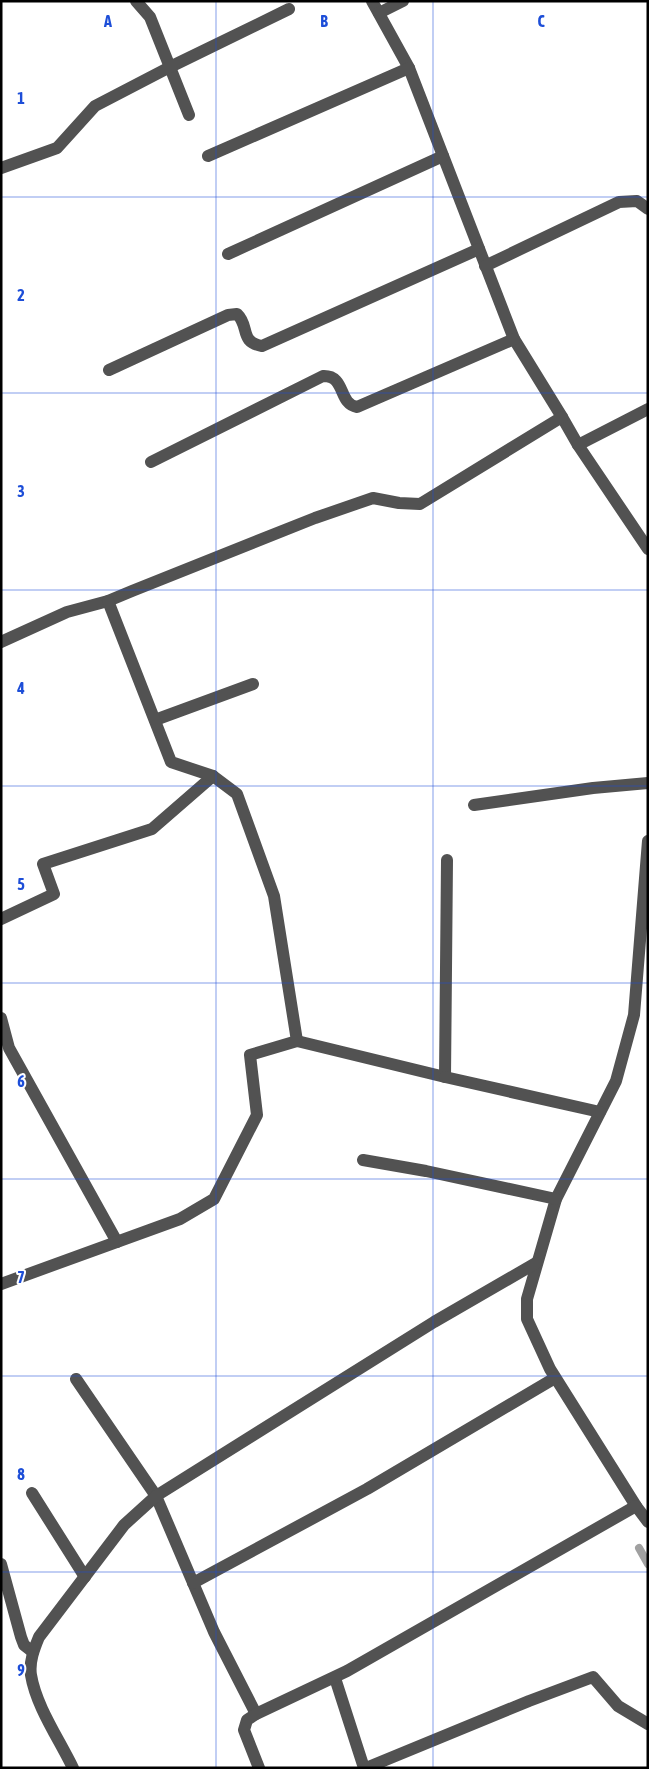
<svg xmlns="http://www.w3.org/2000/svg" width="649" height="1769" font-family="'Asap Condensed',sans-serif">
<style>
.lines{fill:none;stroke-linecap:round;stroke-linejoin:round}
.stream{stroke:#a0a0a0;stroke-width:8}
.minor{stroke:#525252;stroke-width:12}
.grid{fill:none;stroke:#1d4ed8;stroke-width:1;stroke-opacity:0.55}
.grid-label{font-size:16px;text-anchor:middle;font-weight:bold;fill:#1d4ed8;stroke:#fff;stroke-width:4;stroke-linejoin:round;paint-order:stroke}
</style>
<rect width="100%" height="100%" fill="#fff"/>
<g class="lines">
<path class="stream" d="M639,1548l9,16"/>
<g class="minor">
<path d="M136,1l14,16 39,98"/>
<path d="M372,1l37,67 105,271 48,78 16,28 70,104"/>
<path d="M379,13l24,-12"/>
<path d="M208,156l201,-88"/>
<path d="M1,168l56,-20 38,-42 75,-39 119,-58"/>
<path d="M228,254l215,-98"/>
<path d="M485,266l134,-64 18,-1 11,8"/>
<path d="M109,370l119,-55 9,-1c13,12 2,28 25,32l217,-97"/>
<path d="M578,445l70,-36"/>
<path d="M151,462l172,-86c23,-1 15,28 34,31l157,-68"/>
<path d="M1,642l66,-30 41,-11 24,-10 183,-73 58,-20 26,5 21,1 142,-87"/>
<path d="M155,720l98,-36"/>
<path d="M474,805l119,-17 55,-5"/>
<path d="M648,841l-14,174 -18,66 -60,118 -29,100v20l23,50 86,137 12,16"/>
<path d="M1,919l53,-25 -11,-30 109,-35 61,-53"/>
<path d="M1,1018l8,30 108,194"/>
<path d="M297,1041l148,36 2,-217"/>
<path d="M445,1077l155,35"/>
<path d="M363,1160l63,11 130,28"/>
<path d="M1,1284l179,-65 34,-20 43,-84 -7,-60 47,-14 -23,-145 -37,-102 -24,-18 -42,-14 -63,-161"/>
<path d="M76,1379l80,117 58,136 42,82"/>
<path d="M32,1493l53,84"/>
<path d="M1,1564l20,73 3,8 9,7"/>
<path d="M193,1583l174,-94 188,-111"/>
<path d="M335,1678l29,90"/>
<path d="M73,1768c-14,-29 -37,-62 -42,-93 -2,-13 3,-26 8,-38l85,-112 32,-29 278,-174 102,-59"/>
<path d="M259,1768l-15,-38 3,-10 9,-6 91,-43 289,-165"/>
<path d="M366,1768l163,-67 64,-24 25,29 30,18"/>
</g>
</g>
<path class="grid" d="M216,1v1767M433,1v1767M1,197h647M1,393h647M1,590h647M1,786h647M1,983h647M1,1179h647M1,1376h647M1,1572h647"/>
<g class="grid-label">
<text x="108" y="27">A</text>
<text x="324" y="27">B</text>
<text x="541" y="27">C</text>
<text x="21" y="104">1</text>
<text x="21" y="301">2</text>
<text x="21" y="497">3</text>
<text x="21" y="694">4</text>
<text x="21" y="890">5</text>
<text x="21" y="1087">6</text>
<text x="21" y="1283">7</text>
<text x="21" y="1480">8</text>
<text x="21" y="1676">9</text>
</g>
<rect width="649" height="1769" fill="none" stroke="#000000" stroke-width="5"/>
</svg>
